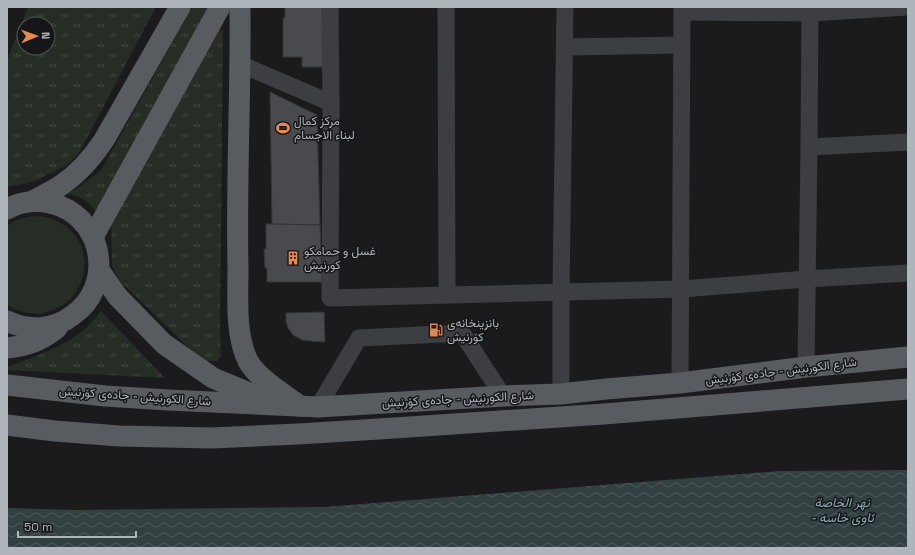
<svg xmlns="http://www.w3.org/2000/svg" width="915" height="555" font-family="'Space Grotesk',Vazirmatn,sans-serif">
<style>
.grass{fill:url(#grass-tufts);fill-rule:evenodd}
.garden{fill:#262d25}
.water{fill:url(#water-waves)}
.building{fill:#484a4d;stroke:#353639}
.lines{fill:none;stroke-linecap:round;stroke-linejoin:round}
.minor{stroke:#3c3e42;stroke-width:17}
.major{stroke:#585c60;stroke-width:21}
.labels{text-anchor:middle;stroke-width:3;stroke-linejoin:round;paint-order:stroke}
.poi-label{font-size:12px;fill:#aeb6bb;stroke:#161618;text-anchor:start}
.street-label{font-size:12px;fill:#aeb6bb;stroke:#161618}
.water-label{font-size:13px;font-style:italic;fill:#88aab3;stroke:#161618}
</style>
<defs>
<pattern id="grass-tufts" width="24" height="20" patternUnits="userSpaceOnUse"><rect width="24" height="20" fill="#262d25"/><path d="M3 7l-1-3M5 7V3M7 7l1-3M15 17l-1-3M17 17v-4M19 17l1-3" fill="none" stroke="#434943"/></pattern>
<pattern id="water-waves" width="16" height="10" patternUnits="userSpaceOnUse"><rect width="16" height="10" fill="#334042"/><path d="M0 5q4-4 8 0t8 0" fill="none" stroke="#4e595b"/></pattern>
</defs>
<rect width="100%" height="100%" fill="#1b1b1d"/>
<g class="grass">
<path d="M28,7h128l-77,146 -12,12 -30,15 -9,3 -16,3 -5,2v-128zM24,24h24v24h-24z"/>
<path d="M192,7h17l-111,208c-9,-13 -15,-19 -31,-21l14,-8 21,-17z"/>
<path d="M214,30h9l-3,300 1,26 -4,5h-11l-17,-13 -68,-66 -9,-16 -1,-49z"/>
<path d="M101,311l64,67 -158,-8v-3c29,-11 62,-21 84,-44 4,-4 7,-8 10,-12z"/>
</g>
<path class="garden" d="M40,216c10,2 20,5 28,12 29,24 18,73 -18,83 -2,1 -6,2 -9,3 -2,0 -6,-1 -9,-1 -8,0 -19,-3 -25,-9v-78c9,-8 21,-9 33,-10z"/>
<path class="water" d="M908,470v78h-901v-40l68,2 250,-3 455,-36z"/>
<g class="building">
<path d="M285,7h37l1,60h-21v-10h-19v-39h2z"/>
<path d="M270,92l47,23 3,110 -48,-1z"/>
<path d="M266,224l54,1 2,57h-55v-14h-2l-1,-19h2z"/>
<path d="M324,312l1,30 -15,-1 -8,-1 -9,-5 -5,-7 -2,-7v-8z"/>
</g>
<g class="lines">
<g class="minor">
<path d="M330,7l1,96 -1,195 351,-9 126,-10 101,-6"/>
<path d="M446,7l1,288"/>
<path d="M682,12l129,1 95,-6"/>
<path d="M565,47l116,-2"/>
<path d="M240,64l91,39"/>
<path d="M809,147l99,-5"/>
<path d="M806,367l3,-220 1,-140"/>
<path d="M680,383l2,-376"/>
<path d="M561,394v-102l4,-285"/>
<path d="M318,407l41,-69 103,-5 41,63"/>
</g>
<g class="major">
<path d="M240,7c1,87 -4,174 -2,261 0,29 -3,67 10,93 9,17 36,33 52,45"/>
<path d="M33,201c9,-5 19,-10 27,-15 18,-12 32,-28 44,-46l76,-133"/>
<path d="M7,209c16,-9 36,-10 53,-3 45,18 53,81 13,109 -10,8 -21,12 -34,13 -11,0 -22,-2 -32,-7"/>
<path d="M93,237l127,-230"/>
<path d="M99,270l19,27 46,47 49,34 36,15 16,4"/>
<path d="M7,348c20,-2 34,-7 50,-20"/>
<path d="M7,385l98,11 63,4 150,7 185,-11 58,-2 45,-5 74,-6 126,-16 102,-10"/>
<path d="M7,425l48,6 64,5 92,2 87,-4 81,-5 225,-15 304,-25"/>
</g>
</g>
<defs>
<g id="stadium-bare" transform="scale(1.08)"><path d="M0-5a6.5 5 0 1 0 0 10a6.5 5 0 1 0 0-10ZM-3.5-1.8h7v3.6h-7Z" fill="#e78a49" stroke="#161618" stroke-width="2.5" paint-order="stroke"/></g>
<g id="building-bare" transform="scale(1.08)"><path d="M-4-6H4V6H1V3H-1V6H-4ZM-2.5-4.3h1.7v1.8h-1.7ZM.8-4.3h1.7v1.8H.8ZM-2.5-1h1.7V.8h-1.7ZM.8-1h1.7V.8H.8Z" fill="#e78a49" stroke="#161618" stroke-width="2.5" paint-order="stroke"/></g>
<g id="fuel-bare" transform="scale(1.08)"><path d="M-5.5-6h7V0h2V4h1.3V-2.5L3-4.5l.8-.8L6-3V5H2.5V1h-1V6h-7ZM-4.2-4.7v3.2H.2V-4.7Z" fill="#e78a49" stroke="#161618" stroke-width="2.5" paint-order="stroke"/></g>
</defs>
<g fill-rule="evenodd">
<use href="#stadium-bare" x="283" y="128"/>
<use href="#building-bare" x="293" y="258"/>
<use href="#fuel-bare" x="436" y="330"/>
</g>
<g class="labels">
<g class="poi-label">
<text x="294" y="125">مركز كمال<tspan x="294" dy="14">لبناء الاجسام</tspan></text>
<text x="304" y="255">غسل و حمامكو<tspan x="304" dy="14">كورنيش</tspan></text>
<text x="447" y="327">بانزینخانەی<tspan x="447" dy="14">کۆرنیش</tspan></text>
</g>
<g class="street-label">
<text transform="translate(781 371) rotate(-7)" y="4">شارع الكورنيش - جادەی کۆرنیش</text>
<text transform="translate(135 396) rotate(4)" y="4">شارع الكورنيش - جادەی کۆرنیش</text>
<text transform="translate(458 399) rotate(-3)" y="4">شارع الكورنيش - جادەی کۆرنیش</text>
</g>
<g class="water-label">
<text x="842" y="507">نهر الخاصة<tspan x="842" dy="15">- ئاوی خاسە</tspan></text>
</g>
</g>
<rect width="915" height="555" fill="none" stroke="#aeb6bb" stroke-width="16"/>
<g transform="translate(36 36) rotate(88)"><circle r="19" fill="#161618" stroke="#535659"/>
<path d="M0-3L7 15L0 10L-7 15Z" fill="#e78a49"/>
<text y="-6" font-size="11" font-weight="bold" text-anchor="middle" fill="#aeb6bb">N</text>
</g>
<path d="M18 531v6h118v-6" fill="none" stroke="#aeb6bb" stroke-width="2"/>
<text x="24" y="531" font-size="12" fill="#aeb6bb" stroke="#161618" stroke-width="3" paint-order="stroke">50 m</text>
</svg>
